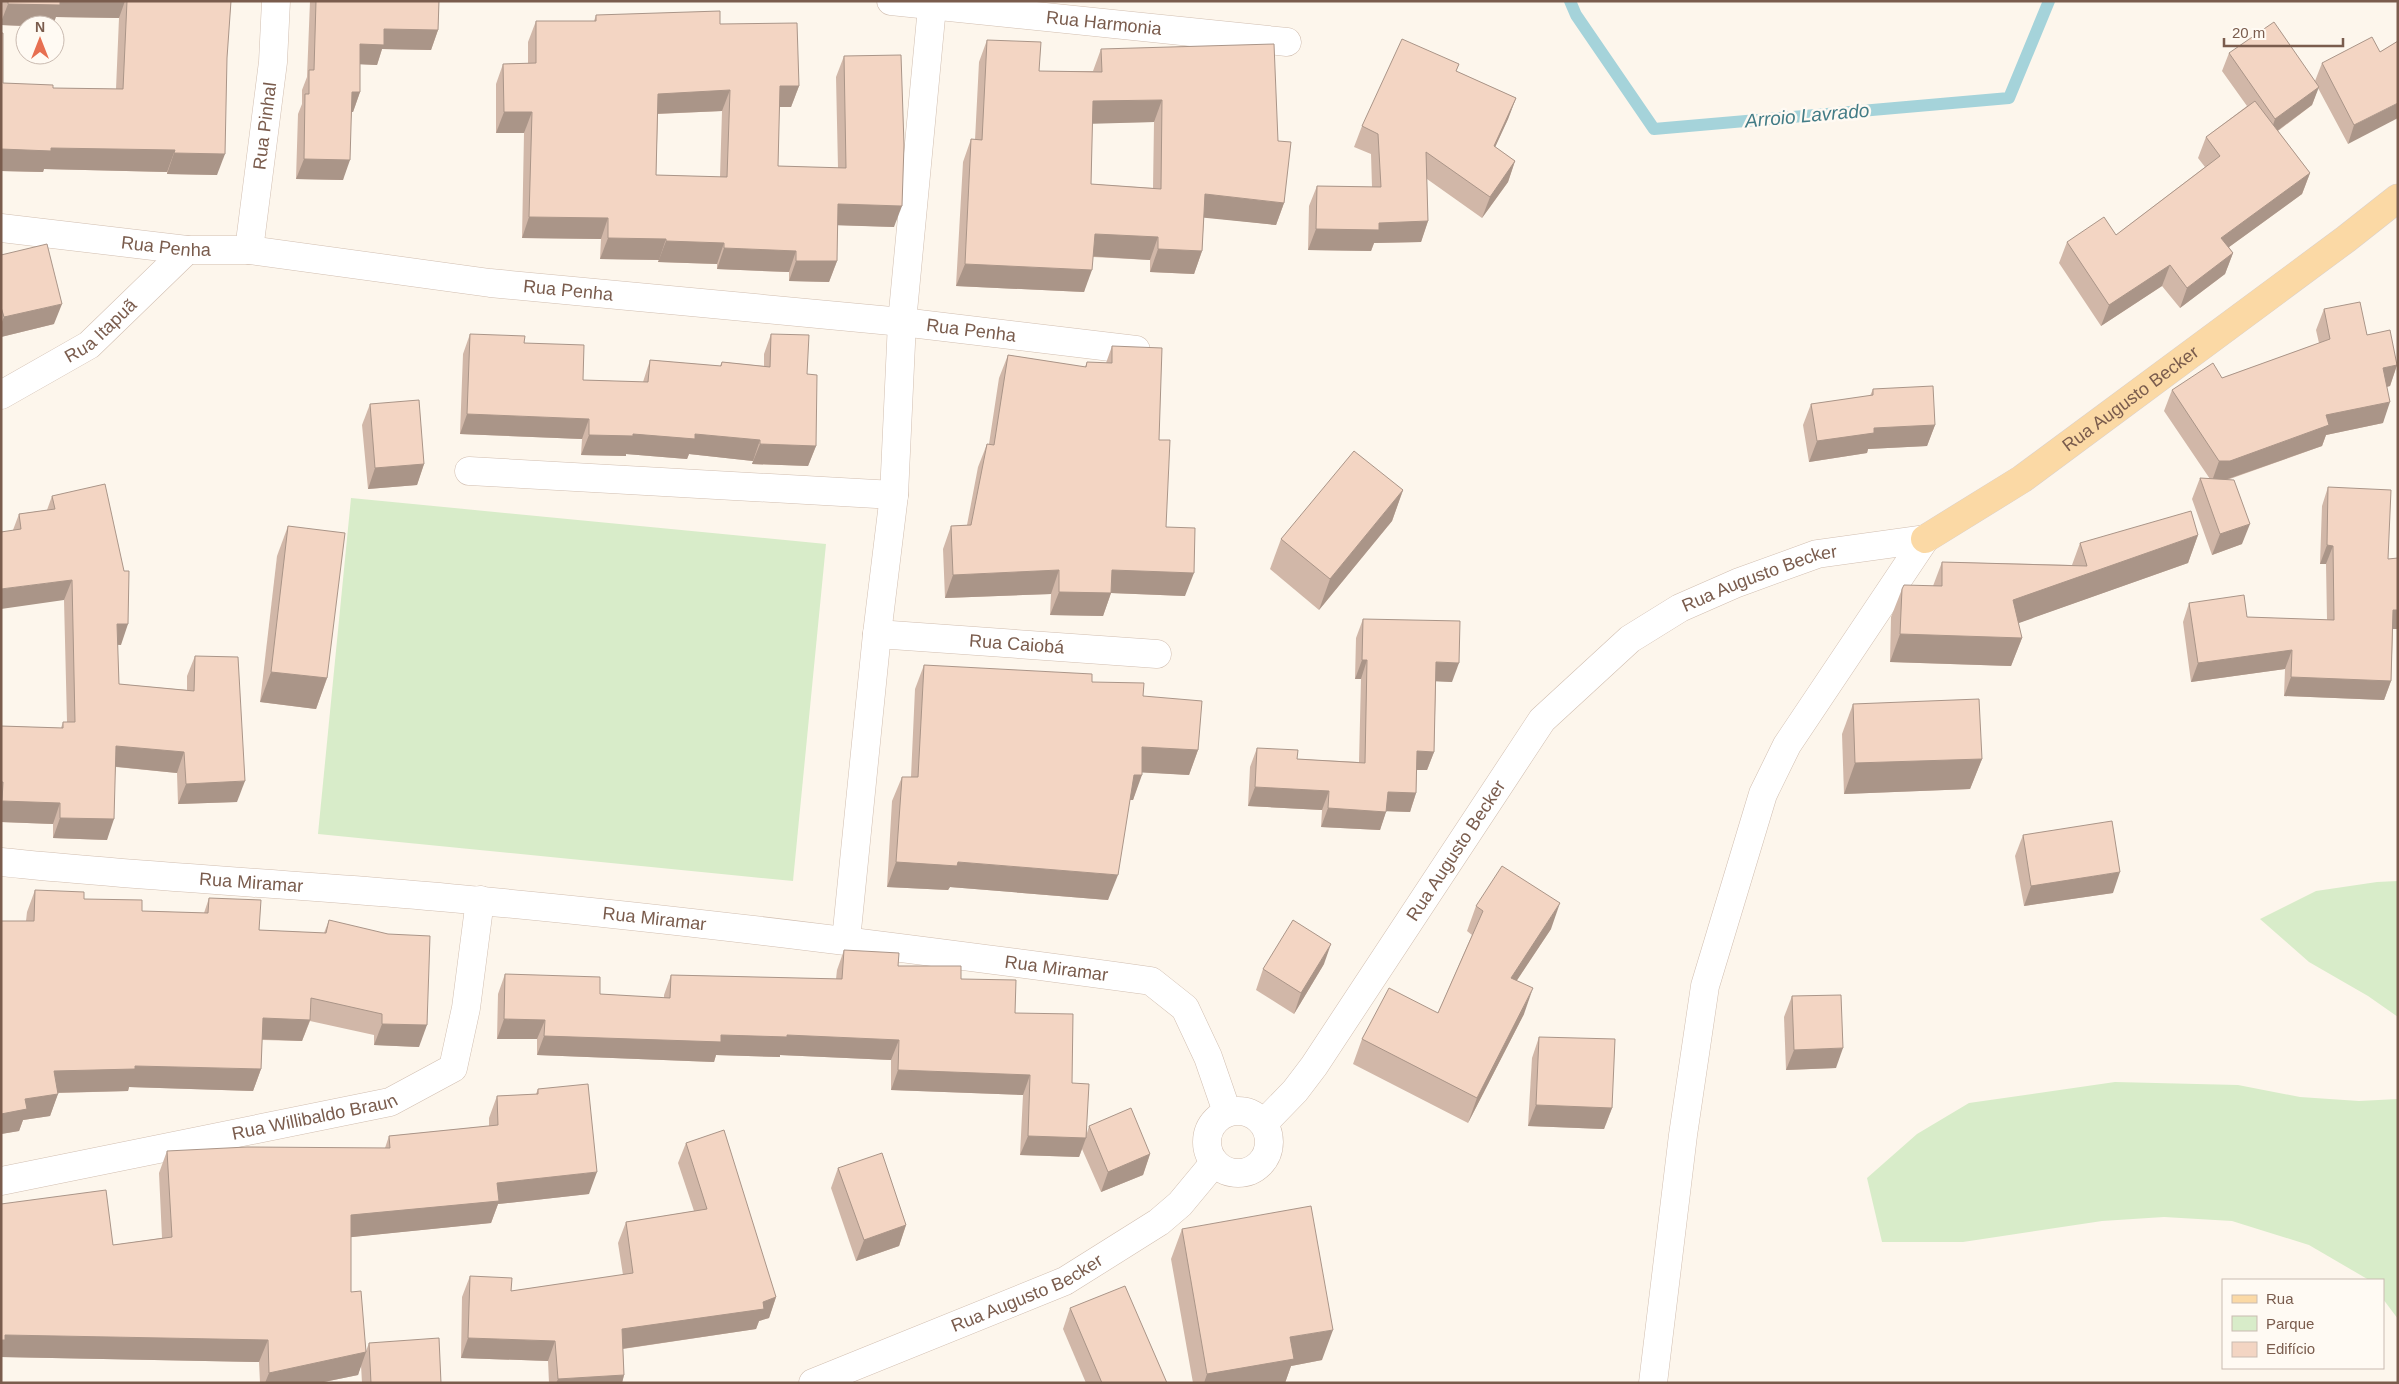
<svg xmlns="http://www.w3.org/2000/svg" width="2399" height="1384" font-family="Arial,sans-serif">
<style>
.green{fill:#d8ecc9}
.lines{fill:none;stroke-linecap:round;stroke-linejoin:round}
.stream{stroke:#a5d3da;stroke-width:12}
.minor-casing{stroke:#d1beb0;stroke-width:29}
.major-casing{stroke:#dad1cd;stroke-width:29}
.minor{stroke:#fff;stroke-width:28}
.major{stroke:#fbd9a5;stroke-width:28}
.wall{fill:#d1b7a8;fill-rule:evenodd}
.shaded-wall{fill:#aa9588}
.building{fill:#f3d5c3;stroke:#aa9588;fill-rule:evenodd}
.labels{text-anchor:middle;stroke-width:5;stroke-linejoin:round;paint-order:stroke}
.street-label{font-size:18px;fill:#7a5c4d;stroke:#fffaf3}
.water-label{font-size:19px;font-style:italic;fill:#437c86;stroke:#fffaf3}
</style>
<rect width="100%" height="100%" fill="#fdf6ec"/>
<g class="green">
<path d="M351,498l475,46 -33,337 -475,-47z"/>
<path d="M2398,881v136l-30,-21 -59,-34 -49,-43 56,-28 61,-9z"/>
<path d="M2115,1082l123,3 62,12 59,4 39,-2v220l-15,-20v-19h-14l-60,-35 -77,-24 -68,-4 -62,4 -139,21h-81l-15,-64 50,-44 52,-31z"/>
</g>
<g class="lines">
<path class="stream" d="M1570,1l6,14 78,114 355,-31 40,-97"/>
<g class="minor-casing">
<g id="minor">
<path id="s1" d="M891,1l396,41"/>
<path id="s2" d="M1,228l186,22h62l241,33 412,39 234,28"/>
<path id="s3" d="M249,250l24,-188 3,-61"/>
<path id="s4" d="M1,395l88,-50 98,-95"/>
<path d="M469,471l425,24"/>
<path id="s5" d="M877,634l280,20"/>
<path id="s6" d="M1,862c160,17 321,23 481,39 224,21 447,50 669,80l34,27 23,49 19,55"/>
<path d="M846,940l31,-306 17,-139 8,-173 30,-315"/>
<circle cx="1238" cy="1142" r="31"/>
<path id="s7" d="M1264,1123l31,-32 19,-25 228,-346 88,-81 50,-31 57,-25 80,-29 108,-15"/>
<path id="s8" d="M1,1181l389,-79 63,-34 13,-60 14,-108"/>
<path id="s9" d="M813,1383l252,-102 94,-59 21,-18 34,-41"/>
<path d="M1653,1383l30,-248 22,-149 58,-192 24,-49 138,-206"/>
</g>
</g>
<g class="major-casing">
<g id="major">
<path id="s10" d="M1925,539l97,-60 324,-240 52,-41"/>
</g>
</g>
<use href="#minor" class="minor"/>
<use href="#major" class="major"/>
</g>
<g class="wall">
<path d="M1,1h230l-14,174 -50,-1v-2l-123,-3 -1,3 -42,-1v-138l2,50 50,5 63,1 3,-71 -63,-1 -31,8v1l-24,-1z"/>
<path d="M310,1h129l-1,29 -7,20 -49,-1 -5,16 -17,-1v28l-7,20h-1l-9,68 -47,-1 2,-65 4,-10v-14l5,-13z"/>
<path d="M596,15l124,9 79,62 -8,21h-12l-1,59 60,2 -2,-91 8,-21 50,171 -57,-2v36l-8,21 -40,-1v-9l-72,-3v-5l-59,-2 1,-2 -59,-1 1,-20 -79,-1 2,-105h-28v-49l7,-20 25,-1v-21l8,-21h58zM722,111l-2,66 -64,-2 2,-61z"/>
<path d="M987,40l52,31h54l8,-22 177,92 6,62 -8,22 -72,-8 -2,34 -8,23 -44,-2v-12l-57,-3 -9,35 -128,-6 7,-124 8,-23 4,1 4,-78zM1154,122l-1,66 -62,-4 1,-61z"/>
<path d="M2398,41l-50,103 -30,-56 -6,17 -34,26 32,42 -8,21 -73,53 4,6 -8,21 -45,34 -18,-22 -61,40 -42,-63 8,-21 49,-7 89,-68 -7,-9 8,-21 41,-31 -25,-35 7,-18 86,28 7,-18 58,-11z"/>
<path d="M1459,64l-3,7 60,27 -8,21 -13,28 20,14 -7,21 -26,36 -55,-39 1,42 -7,21 -47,1 -3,8 -63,-1 1,-44 8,-20 55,1 -1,-33 -17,-7 8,-21z"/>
<path d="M1,255l53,69 -53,13z"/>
<path d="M2324,309l43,26 30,30 -7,21 -3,1 -4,36 -57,12 -4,11 -95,34 15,64 -30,11 -20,-56 8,-21 10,1 -46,-68 8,-21 50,-12 97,-35 -3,-13z"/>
<path d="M470,334l113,46 60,2 7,-22 70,6 2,-4 42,4v-12l7,-20 36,40 9,72 -8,20 -56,-2 1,-3 -64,-7 -2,5 -61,-5v2l-45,-1 1,-16 -122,-5 3,-80z"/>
<path d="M1112,346l47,94 7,87 19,69 -74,-3 -8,23 -53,-1 1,-21 -106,4 -2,-49 8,-23 16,-1 11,-58 9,-23h2l10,-66 9,-23 77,12 2,-5 19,1z"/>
<path d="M1873,389l62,36 -8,21 -59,3 -1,4 -58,9 -6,-37 8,-21 59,-8z"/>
<path d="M370,404l54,60 -7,21 -49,4 -6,-64z"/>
<path d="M2328,487l60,72 5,70 -2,52 -7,19 -100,-4 1,-27 -94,13 -8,-60 6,-19 58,14 80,3 -1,-56h-6l2,-58z"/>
<path d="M1403,490l-11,31 -73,89 -49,-41 11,-30z"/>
<path d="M52,496l69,149h-4l2,39 68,6v-14l8,-20 42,146 -59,2 -1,-31 -61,-6 -9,73 -54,-2v-14l-52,-2v-96l60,2 2,-6h4l-3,-122 -51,-70 6,-16 28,-4z"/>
<path d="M288,526l39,152 -11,31 -56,-7 17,-146z"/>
<path d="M2198,535l-10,28 -170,60 4,15 -11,28 -121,-4 1,-45 11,-28 31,-3 9,-24 130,3 8,-22z"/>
<path d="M1363,619l89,63 -16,-1 -2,71 -7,18h-10l-1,23 -6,19 -24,-1 -6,19 -59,-3 1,-17 -74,-4 2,-39 7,-19 40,11 62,3 2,-83h-6l1,-41z"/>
<path d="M924,665l168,17 51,14 55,54 -9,25 -47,-3 -9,28h-3l-22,100 -158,-13 -2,3 -61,-3 5,-86 10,-24h9l4,-88z"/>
<path d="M1853,704l129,55 -12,30 -126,5 -2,-60z"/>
<path d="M2023,835l90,58 -89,13 -9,-50z"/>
<path d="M35,890l49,9 58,12 62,2 5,-15 50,32 65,3 5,-13 90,127 -45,-2v-10l-64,-14 -8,20 -40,-1 -1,29 -8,22 -124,-4 -1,4 -70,2 -8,23 -27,4 -4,11 -18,3v-213h25l1,-9z"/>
<path d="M1476,906l75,23 -35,52 8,33 -56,109 -115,-59 9,-25 76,-26 34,-78 -5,-4z"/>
<path d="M844,950l54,16 63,13 54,34 57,70 15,50 2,-7 61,28 -7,21 -42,17 -19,-43 -3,8 -59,-2 3,-60 -132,-5v-30l-111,-5v2l-64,-2 -2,7 -177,-7v-16h-40l1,-45 7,-20 95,20 64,4v-3l7,-20 165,4 1,-9z"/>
<path d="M1324,964l-30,50 -38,-24 7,-21z"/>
<path d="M1792,996l44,72 -50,2 -2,-53z"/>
<path d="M1539,1037l73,71 -8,21 -76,-3 4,-68z"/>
<path d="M538,1089l51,105 -91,10 -7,19 -140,14v55l15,59 3,-8 72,40h-79l-1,-18 -3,10 -39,8h-59l-1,-21 -258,-5v-153l112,41 49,-7 -3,-65 8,-22 218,-3 4,-12 100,-10v-8l8,-22 39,-2z"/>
<path d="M686,1143l90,154 -7,21 -10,3 -3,8 -133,20 1,26 -2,8h-73l-1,-22 -87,-3 1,-61 8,-21 41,15 112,-16 -5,-32 8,-21 68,-11 -16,-48z"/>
<path d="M838,1168l68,57 -7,21 -43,15 -25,-73z"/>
<path d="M1182,1229l140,131 -31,6 -6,17h-92l-22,-124z"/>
<path d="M1070,1308l97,75h-81l-23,-54z"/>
</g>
<g class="shaded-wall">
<path d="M58,1h67l-6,17 -63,-1 -3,8h-28v1l-24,-1v-3l7,-18z"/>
<path d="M384,29l54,1 -7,20 -49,-1 -5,16 -24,-1 7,-20z"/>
<path d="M780,86h19l-8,21h-18z"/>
<path d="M2319,87l-7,18 -43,32 6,-18z"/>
<path d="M730,90l-8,21 -71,3 7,-20z"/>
<path d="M352,92h8l-7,20h-8z"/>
<path d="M1516,98l-8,21 -22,48 8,-21z"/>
<path d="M1162,100l-8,22 -69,2 8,-23z"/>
<path d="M2398,103v15l-50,26 6,-19z"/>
<path d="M504,112h28l-8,21h-28z"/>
<path d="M51,148l124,2 -8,22 -123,-3 -1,3 -42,-1v-22z"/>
<path d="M174,153l51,1 -8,21 -50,-1z"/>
<path d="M304,159l46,1 -7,20 -47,-1z"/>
<path d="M1515,161l-7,21 -26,36 8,-21z"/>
<path d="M2310,173l-8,21 -88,64 7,-20z"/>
<path d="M1205,194l79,9 -8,22 -79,-8z"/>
<path d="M838,204l64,2 -8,21 -64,-2z"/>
<path d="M529,217l79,1 -7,21 -79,-1z"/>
<path d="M1428,221l-7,21 -47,1 -3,8 -63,-1 8,-21 63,-6z"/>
<path d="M1095,234l63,3 -8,23 -63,-4z"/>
<path d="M608,238l58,1 -7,21 -59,-1z"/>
<path d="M666,241l58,2 -7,21 -59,-2z"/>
<path d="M724,248l72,3 -7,21 -72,-3z"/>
<path d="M1158,249l44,2 -8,23 -44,-2z"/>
<path d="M2233,253l-8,21 -45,34 7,-20z"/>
<path d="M796,261h41l-8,21 -40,-1z"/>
<path d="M965,264l127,6 -8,22 -128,-6z"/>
<path d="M2170,265l-8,21 -61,40 8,-21z"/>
<path d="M62,304l-8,20 -53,13v-13l3,-7z"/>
<path d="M2397,365l-7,21 -14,3 7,-21z"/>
<path d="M2390,402l-7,21 -57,12 -4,11 -100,35h-10l7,-20 107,-46z"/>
<path d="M467,414l122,5 -7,20 -122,-5z"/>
<path d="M1935,425l-8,21 -59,3 -1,4 -58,9 8,-21 57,-13z"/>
<path d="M633,434h62l65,6 -7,21 -64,-7 -2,5 -61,-5v2l-45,-1 8,-20z"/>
<path d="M760,444l56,2 -8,20 -56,-2z"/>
<path d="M424,464l-7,21 -49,4 7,-21z"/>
<path d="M1403,490l-11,31 -73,89 11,-31z"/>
<path d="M2250,524l-8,20 -30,11 8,-21z"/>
<path d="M2198,535l-10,28 -186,66 11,-29z"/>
<path d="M2327,545l6,1 -7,18h-6z"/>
<path d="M1059,570l-8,24 -106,4 8,-23z"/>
<path d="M1112,570l82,3 -9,23 -74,-3 -8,23 -53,-1 9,-23z"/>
<path d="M72,580l-8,20 -63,9v-20z"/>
<path d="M2393,610h5v19h-12z"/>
<path d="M117,624h11l-7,21 -12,-1z"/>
<path d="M1900,634l122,4 -11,28 -121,-4z"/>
<path d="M2292,650l-7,19 -94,13 7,-19z"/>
<path d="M1362,660h5l-6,19h-6z"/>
<path d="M1436,662l23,1 -7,19 -23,-1z"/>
<path d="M271,672l56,6 -11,31 -56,-7z"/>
<path d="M2291,677l100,4 -7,19 -100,-4z"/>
<path d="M116,746l68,6 -7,21 -68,-7z"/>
<path d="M1142,747l56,3 -9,25 -56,-3z"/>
<path d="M1417,751l17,1 -7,18h-17z"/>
<path d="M1982,759l-12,30 -126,5 11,-31z"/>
<path d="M1134,775h8l-9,25h-8z"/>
<path d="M245,781l-8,21 -59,2 8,-20z"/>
<path d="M1255,787l74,4 -7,19 -74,-4z"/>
<path d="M1388,792l28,1 -6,19 -29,-1z"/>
<path d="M2,801l58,2 -7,21 -52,-2v-17z"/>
<path d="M1328,808l58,4 -6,18 -59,-3z"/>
<path d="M60,818l54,1 -7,21 -54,-2z"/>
<path d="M896,862h62l160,13 -10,25 -158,-13 -2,3 -61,-3z"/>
<path d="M2120,872l-7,21 -89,13 7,-20z"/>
<path d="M1560,903l-9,26 -49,74 9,-25z"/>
<path d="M1331,944l-7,20 -30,50 7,-21z"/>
<path d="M1533,988l-9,26 -56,109 9,-25z"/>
<path d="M263,1018l47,2 -8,21 -47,-2z"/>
<path d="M504,1019l41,1 -8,19h-40z"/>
<path d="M382,1024l45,1 -8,22 -45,-2z"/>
<path d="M787,1035l112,5 -8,20 -111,-5v2l-64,-2 -2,7 -177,-7 7,-19z"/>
<path d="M1843,1048l-7,20 -50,2 8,-20z"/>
<path d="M135,1066l126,3 -8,22 -124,-4 -1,4 -82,2 8,-22z"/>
<path d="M898,1070l132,5 -7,20 -132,-5z"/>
<path d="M58,1094l-8,22 -27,4 -4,11 -18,3v-20l24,-15z"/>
<path d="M1536,1105l76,3 -8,21 -76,-3z"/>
<path d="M1028,1136l58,2 -7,19 -59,-2z"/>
<path d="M1150,1154l-7,21 -42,17 7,-20z"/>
<path d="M597,1172l-8,22 -91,10 -7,19 -148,15 8,-23 146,-32z"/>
<path d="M906,1225l-7,21 -43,15 8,-21z"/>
<path d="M776,1297l-7,21 -10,3 -3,8 -142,21 8,-21 141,-27z"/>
<path d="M1333,1330l-11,30 -31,6 -6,17h-81l3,-9 83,-37z"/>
<path d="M5,1335l263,5 -9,22 -258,-5v-17z"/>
<path d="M468,1338l87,3 -7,20 -87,-3z"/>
<path d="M366,1352l-8,23 -39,8h-54l4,-10z"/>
<path d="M624,1375l-2,8h-66l2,-4z"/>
</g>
<g class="building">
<path d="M8,1h52v4l-52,-1z"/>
<path d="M127,1h104l-4,57 -2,96 -51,-1 1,-3 -124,-2v3l-50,-2v-116h2v50l50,2v3l70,1z"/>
<path d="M316,1h123l-1,29 -54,-1v16l-24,-1v48h-8l-2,68 -46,-1 1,-65h4v-24h5z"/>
<path d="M720,11v13l77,-1 2,63h-19l-2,80 68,2 -2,-112 57,-1 3,90 -2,61 -64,-2 -1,57h-41v-10l-72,-3v-5l-58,-2v-2l-58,-1v-20l-79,-1 3,-105h-28l-1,-48 33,-1v-42h60v-6zM730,90l-3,87 -71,-2 2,-81z"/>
<path d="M2274,22l45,65 -44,32 -46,-66z"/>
<path d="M2372,37l8,15 18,-11v62l-44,22 -32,-62z"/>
<path d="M1402,39l57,25 -3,7 60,27 -22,48 21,15 -25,36 -64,-45 2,69 -49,2v7l-63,-1 1,-43 64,1 -3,-53 -16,-8z"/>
<path d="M987,40l54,2 -2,29 63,1 -1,-23 173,-5 4,97 13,1 -7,61 -79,-9 -3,57 -44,-2v-12l-63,-3 -3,36 -127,-6 6,-125 11,1zM1162,100l-1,89 -70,-5 2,-83z"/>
<path d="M2255,101l55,72 -89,65 12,15 -46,35 -17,-23 -61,40 -42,-63 37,-25 12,18 104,-79 -14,-19z"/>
<path d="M47,244l15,60 -58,13 -3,-10v-52z"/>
<path d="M2360,302l7,33 23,-5 7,35 -14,3 7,34 -64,13 3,10 -99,36h-11l-47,-71 41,-27 9,15 108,-39 -6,-30z"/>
<path d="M470,334l55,2 -1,7 60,2 -1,35 65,2 2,-22 71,6 1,-4 48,5 1,-33 38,1 -2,39 10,1 -1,71 -56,-2v-4l-65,-6v5l-62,-5v2l-44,-1v-16l-122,-5z"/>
<path d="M1112,346l50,2 -3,92h11l-4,87 29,1 -1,45 -82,-3 -1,23 -52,-1v-22l-106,5 -2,-49 20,-1 16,-81 7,1 14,-90 78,12 1,-5 25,1z"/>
<path d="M1933,386l2,39 -61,3v5l-57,8 -6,-37 62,-9v-6z"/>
<path d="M419,400l5,64 -49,4 -5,-64z"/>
<path d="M1354,451l49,39 -73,89 -49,-40z"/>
<path d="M2200,478l34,2 16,44 -30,10z"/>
<path d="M105,484l19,87h5l-1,53h-11l2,60 75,7 1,-35 43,1 7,124 -59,3 -2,-32 -68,-6 -2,73 -54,-1v-15l-58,-2 1,-19h-2v-56l62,2v-6h12l-3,-142 -71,9v-57l20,-3 -2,-15 36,-5 -3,-13z"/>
<path d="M2328,487l63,3 -3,69 10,-1v52h-5l-2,71 -100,-4 1,-27 -94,13 -9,-60 55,-8 3,22 87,3 -1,-74 -6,-1z"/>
<path d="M2191,511l7,24 -185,65 9,38 -122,-4 2,-45 2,-4 38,1v-24l145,4 -7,-23z"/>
<path d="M288,526l57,7 -18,145 -56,-6z"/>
<path d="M1363,619l97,2 -1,42 -23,-1 -2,90 -17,-1 -1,42 -28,-1 -2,20 -58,-4 1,-17 -74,-4 2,-39 41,2 -1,9 68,4 2,-103h-5z"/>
<path d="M924,665l168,9v8l52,1 -1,13 59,5 -4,49 -56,-3v28h-8l-16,100 -160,-13 -1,4 -61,-4 6,-85h16z"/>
<path d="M1979,699l3,60 -127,4 -2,-59z"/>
<path d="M2112,821l8,51 -89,14 -8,-51z"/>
<path d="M1502,866l58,37 -49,75 22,10 -56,110 -115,-59 27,-51 49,25 45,-102 -7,-5z"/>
<path d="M35,890l49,2v7l58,1v11l66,2 1,-15 52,2 -2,30 67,3 3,-13 59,14 42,2 -3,89 -45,-1v-10l-71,-16 -1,22 -47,-2 -2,51 -126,-3v3l-81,2 4,23 -33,5 2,10 -26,5v-193h33z"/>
<path d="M1293,920l38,24 -30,49 -38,-24z"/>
<path d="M844,950l55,3 -1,13h63v13l55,1 -1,33 58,1 -1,69 17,1 -3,54 -58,-2 2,-61 -132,-5 1,-30 -112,-5v2l-66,-2v7l-177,-6 1,-16 -41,-1 1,-45 95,3v17l70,4 1,-23 171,4z"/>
<path d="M1841,995l2,53 -49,2 -2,-54z"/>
<path d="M1539,1037l76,2 -3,69 -76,-3z"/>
<path d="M588,1084l9,88 -100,11 2,18 -148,14v77l10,-1 5,61 -97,21 -1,-33 -263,-5v5h-4v-136l105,-14 7,55 59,-8 -5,-86 80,-4 143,1 -1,-12 109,-11 -1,-29 41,-2v-5z"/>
<path d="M1131,1108l19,46 -42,18 -19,-46z"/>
<path d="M724,1130l52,167 -13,5 1,7 -142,20 2,46 -66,4 -3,-38 -87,-3 2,-62 42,2 -1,13 122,-18 -7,-51 81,-13 -21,-66z"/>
<path d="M882,1153l24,72 -42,15 -26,-72z"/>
<path d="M1311,1206l22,124 -43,7 4,22 -87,15 -25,-145z"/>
<path d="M1125,1286l42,97h-65l-32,-75z"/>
<path d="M439,1338l2,45h-70l-2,-40z"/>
</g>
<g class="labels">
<g class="street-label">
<text dy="6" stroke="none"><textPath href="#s1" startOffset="214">Rua Harmonia</textPath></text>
<text dy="6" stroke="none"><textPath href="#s3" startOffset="125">Rua Pinhal</textPath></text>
<text dy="6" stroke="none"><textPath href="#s2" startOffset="166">Rua Penha</textPath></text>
<text dy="6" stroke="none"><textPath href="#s2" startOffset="571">Rua Penha</textPath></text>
<text dy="6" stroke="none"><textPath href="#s4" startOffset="119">Rua Itapuã</textPath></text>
<text dy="6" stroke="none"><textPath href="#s2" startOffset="976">Rua Penha</textPath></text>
<text dy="6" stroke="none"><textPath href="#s10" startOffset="249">Rua Augusto Becker</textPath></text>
<text dy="6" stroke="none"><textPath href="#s7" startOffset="754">Rua Augusto Becker</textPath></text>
<text dy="6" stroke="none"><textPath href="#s5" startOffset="140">Rua Caiobá</textPath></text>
<text dy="6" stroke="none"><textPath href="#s7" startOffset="334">Rua Augusto Becker</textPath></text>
<text dy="6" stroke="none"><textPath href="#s6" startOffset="251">Rua Miramar</textPath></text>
<text dy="6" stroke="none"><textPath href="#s6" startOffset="656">Rua Miramar</textPath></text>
<text dy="6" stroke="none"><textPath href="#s6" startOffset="1061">Rua Miramar</textPath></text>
<text dy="6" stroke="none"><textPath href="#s8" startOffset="320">Rua Willibaldo Braun</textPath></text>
<text dy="6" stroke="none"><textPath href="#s9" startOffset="232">Rua Augusto Becker</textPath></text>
</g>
<g class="water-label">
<text transform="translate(1807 115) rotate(-5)" y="7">Arroio Lavrado</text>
</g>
</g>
<rect width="2399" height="1384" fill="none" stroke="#7a5c4d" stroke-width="5"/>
<rect x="2222" y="1279" width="162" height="90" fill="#fffaf3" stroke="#cabbb1"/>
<rect x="2232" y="1295" width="25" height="8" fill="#fbd9a5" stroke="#cabbb1"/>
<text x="2266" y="1304" font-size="15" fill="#7a5c4d">Rua</text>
<rect x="2232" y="1316" width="25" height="15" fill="#d8ecc9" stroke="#cabbb1"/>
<text x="2266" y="1329" font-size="15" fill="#7a5c4d">Parque</text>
<rect x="2232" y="1342" width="25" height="15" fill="#f3d5c3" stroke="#cabbb1"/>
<text x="2266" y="1354" font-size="15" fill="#7a5c4d">Edifício</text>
<g transform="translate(40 40)"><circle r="24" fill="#fffaf3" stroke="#cabbb1"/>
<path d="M0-4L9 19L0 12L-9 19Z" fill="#e76f51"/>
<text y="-8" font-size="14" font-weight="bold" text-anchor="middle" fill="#7a5c4d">N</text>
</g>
<path d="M2224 38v8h119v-8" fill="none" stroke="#7a5c4d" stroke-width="2.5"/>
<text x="2232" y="38" font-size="15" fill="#7a5c4d" stroke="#fffaf3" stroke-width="4" paint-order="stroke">20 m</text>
</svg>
